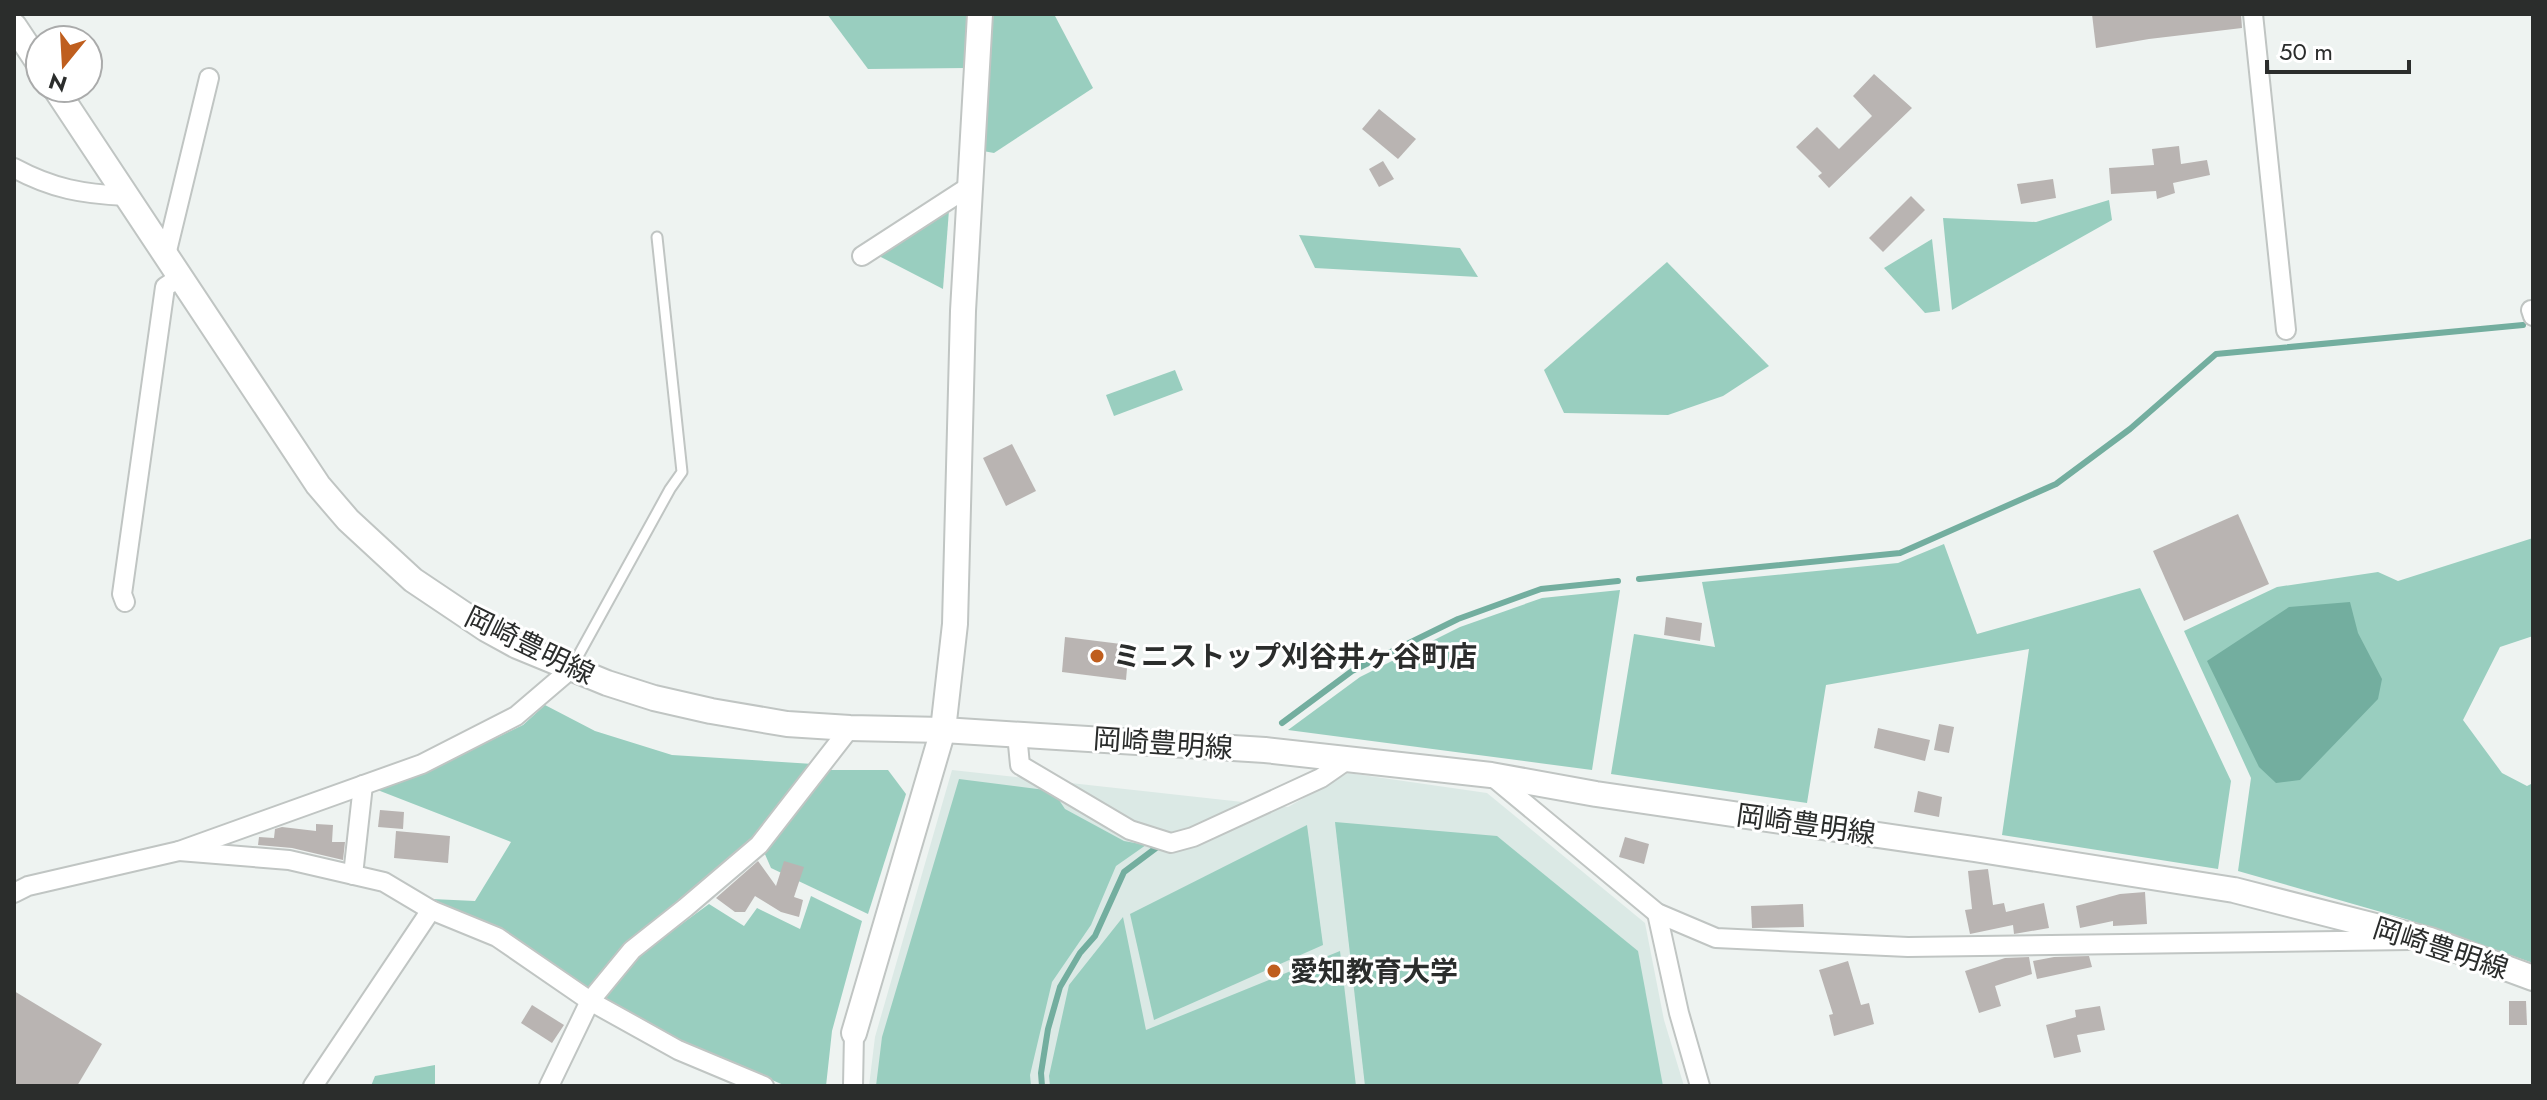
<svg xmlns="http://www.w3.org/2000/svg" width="2547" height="1100" font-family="Jost,'Noto Sans JP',sans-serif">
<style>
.built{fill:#dbe9e5}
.green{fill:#99cebf}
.water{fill:#73ae9f}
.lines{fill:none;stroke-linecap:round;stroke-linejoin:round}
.stream{stroke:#73ae9f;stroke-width:6}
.building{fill:#b9b4b2}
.lane-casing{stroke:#c0c5c3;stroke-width:13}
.street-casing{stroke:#c0c5c3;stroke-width:22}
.secondary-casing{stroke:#c0c5c3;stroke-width:28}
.lane{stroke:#fff;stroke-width:9}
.street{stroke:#fff;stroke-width:18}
.secondary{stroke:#fff;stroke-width:24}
.poi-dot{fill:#bf5e1e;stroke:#fff;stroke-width:3}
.labels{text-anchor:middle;stroke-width:6;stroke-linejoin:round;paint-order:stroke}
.street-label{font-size:28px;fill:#2b2d2c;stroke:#fff}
.poi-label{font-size:28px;font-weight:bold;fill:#2b2d2c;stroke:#fff;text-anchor:start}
</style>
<rect width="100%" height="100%" fill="#eef3f1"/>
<path class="built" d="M952,770l336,37 60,-34 139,20 158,130 19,97 20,66h-815l6,-49z"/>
<g class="green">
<path d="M827,14h142l-2,54 -99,1z"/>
<path d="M990,14h64l39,74 -99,65 -11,-2z"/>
<path d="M2109,200l3,20 -160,90 -9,-92 93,4z"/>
<path d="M949,210l-6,79 -66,-34z"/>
<path d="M1299,235l161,13 18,29 -163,-9z"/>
<path d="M1932,239l8,72 -15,2 -41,-45z"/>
<path d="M1667,262l102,104 -46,30 -55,19 -104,-2 -20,-43z"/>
<path d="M1175,370l8,20 -69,26 -8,-21z"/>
<path d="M2533,538v98l-33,11 -37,73 39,53 25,13 6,-3v180l-124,-43 -171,-49 13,-93 -67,-147 93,-44 101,-15 20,9z"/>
<path d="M1944,544l33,90 163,-46 91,193 -13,88 -216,-34 27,-186 -203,36 -19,118 -196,-29 23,-140 81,13 -13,-65 196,-19z"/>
<path d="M1620,590l-28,180 -304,-40 72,-53 100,-50 82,-29z"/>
<path d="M545,705l50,26 77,24 141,9 -62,77 -124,101 -37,47 -90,-61 -68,-29 43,2 36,-59 -136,-53 48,-16 100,-48z"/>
<path d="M830,770h58l18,24 -38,120 -97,-46 -7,-16z"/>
<path d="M959,779l94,12 12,18 59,32 22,4 -30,21 -25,59 -39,57 -22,93 1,11h-155l6,-49z"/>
<path d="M1335,822l162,14 141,115 25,135h-298z"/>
<path d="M1307,825l16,120 -169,75 -24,-106z"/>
<path d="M811,896l51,25 -30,110 -6,55h-40l-101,-43 -81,-45 34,-42 71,-52 35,22 13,-18 43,21z"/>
<path d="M1123,917l23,113 194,-79 16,135h-306l-1,-10 20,-91z"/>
<path d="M435,1065v21h-64l4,-10z"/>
</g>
<path class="water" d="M2350,602l8,31 24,46 -4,20 -78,81 -24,3 -17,-16 -52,-106 82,-54z"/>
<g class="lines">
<g class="stream">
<path d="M1639,579l261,-26 156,-69 74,-55 86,-75 307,-29"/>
<path d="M1282,723l70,-52 106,-52 83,-30 77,-8"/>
<path d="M1042,1086l-1,-13 7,-44 12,-42 20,-34 15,-17 29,-64 36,-27"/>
</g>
</g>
<g class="building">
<path d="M2092,14h149l1,14 -93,11 -53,9z"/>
<path d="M1874,74l38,34 -83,80 -11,-12 4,-3 -26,-26 21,-20 22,22 33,-33 -19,-20z"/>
<path d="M1379,109l37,30 -18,20 -36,-30z"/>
<path d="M2179,146l2,18 26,-4 3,15 -37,8 2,10 -18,6 -1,-8 -45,3 -2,-26 45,-3 -2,-16z"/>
<path d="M1383,161l11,18 -15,8 -10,-18z"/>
<path d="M2053,179l3,19 -35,6 -4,-20z"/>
<path d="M1911,196l14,14 -42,42 -14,-14z"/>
<path d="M1012,444l24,47 -30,15 -23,-48z"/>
<path d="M2238,514l31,70 -85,37 -31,-70z"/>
<path d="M1666,617l36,6 -2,18 -36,-6z"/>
<path d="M1065,637l64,8 -3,35 -64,-8z"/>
<path d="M1939,724l15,3 -5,26 -15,-3z"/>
<path d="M1878,728l52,12 -5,21 -51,-13z"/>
<path d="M1918,791l24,6 -3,20 -25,-5z"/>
<path d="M380,810l24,2 -1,17 -25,-2z"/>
<path d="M316,824l17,1 -1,17h13l-2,18 -51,-12 -34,-3 1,-8 15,1 1,-9 7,-2 34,4z"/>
<path d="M396,831l54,5 -2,27 -54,-5z"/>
<path d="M1625,837l24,7 -5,20 -25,-7z"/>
<path d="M758,861l18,25 8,-25 20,6 -10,30 9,3 -4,17 -18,-5 -26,-16 -10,16h-10l-19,-14z"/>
<path d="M1988,869l5,36 11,-2 2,9 38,-9 5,25 -35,6 -1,-9 -43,9 -5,-24 7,-1 -4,-38z"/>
<path d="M2145,892l2,32 -34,2v-5l-33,7 -4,-22 44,-12z"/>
<path d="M1803,904l1,23 -52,1 -1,-22z"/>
<path d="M2089,956l3,11 -55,12 -4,-18 21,-4z"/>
<path d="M2029,957l3,17 -37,12 6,20 -22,7 -14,-42 40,-13z"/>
<path d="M1848,961l13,44 8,-2 5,21 -40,12 -5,-21 4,-1 -14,-44z"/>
<path d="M14,991l88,53 -25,42h-63z"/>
<path d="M2509,1001h17l1,24h-18z"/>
<path d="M532,1005l32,20 -12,18 -31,-20z"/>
<path d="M2100,1006l5,24 -28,5 4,17 -27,6 -8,-33 30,-8 -1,-7z"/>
</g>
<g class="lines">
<g class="lane-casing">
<path id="lane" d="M572,667l98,-178 12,-17 -25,-235"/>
</g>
<g class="street-casing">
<g id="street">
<path d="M2253,14l33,316"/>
<path d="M14,168c39,21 69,26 112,28"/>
<path d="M166,255l43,-177"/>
<path d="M862,256l108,-70"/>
<path d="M2531,310l2,6"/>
<path d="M125,602l-3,-8 43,-307 15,-10"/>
<path d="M1017,734l3,31 110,65 41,13 22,-6 128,-59 26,-18"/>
<path d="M1493,777l164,136 59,25 192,9 501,-7"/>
<path d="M179,851l110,9 95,22 47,28 66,27 93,64 88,49 86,36"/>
<path d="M353,875l10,-90"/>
<path d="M14,893l14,-7 151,-35 243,-87 94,-48 55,-47"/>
<path d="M1657,913l22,100 21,73"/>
<path d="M313,1086l118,-176"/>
<path d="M549,1086l41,-85 42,-51 53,-42 74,-63 91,-117"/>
<path d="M853,1086l1,-53"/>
</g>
</g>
<g class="secondary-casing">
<g id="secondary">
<path d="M14,26l26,39"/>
<path d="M55,88l263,397 30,35 65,60 73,49 31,17 90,37 47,15 57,13 76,13 63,4 93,2 322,20 226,25 105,19 378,55 260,41 196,50 103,38"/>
<path d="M854,1033l89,-303 12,-106 8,-313 17,-297"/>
</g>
</g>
<use href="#lane" class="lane"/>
<use href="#street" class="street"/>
<use href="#secondary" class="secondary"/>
</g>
<g class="poi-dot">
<circle cx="1097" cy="656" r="8"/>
<circle cx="1274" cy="971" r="8"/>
</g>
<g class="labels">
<g class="street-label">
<text transform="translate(530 645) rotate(26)" y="10">岡崎豊明線</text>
<text transform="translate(1163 743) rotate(4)" y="10">岡崎豊明線</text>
<text transform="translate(1806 824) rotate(8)" y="10">岡崎豊明線</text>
<text transform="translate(2441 948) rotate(18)" y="10">岡崎豊明線</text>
</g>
<g class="poi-label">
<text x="1113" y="666">ミニストップ刈谷井ヶ谷町店</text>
<text x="1290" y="981">愛知教育大学</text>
</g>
</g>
<rect width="2547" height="1100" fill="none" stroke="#2b2d2c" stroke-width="32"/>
<g transform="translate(64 64) rotate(198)"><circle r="38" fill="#ffffff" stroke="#aaabab" stroke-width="2"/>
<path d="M0-6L14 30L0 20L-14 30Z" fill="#bf5e1e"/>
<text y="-12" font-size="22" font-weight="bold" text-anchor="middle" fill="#2b2d2c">N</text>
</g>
<path d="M2267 60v12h142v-12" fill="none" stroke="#2b2d2c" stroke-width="4"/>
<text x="2279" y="60" font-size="24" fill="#2b2d2c" stroke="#ffffff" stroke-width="6" paint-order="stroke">50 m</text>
</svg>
